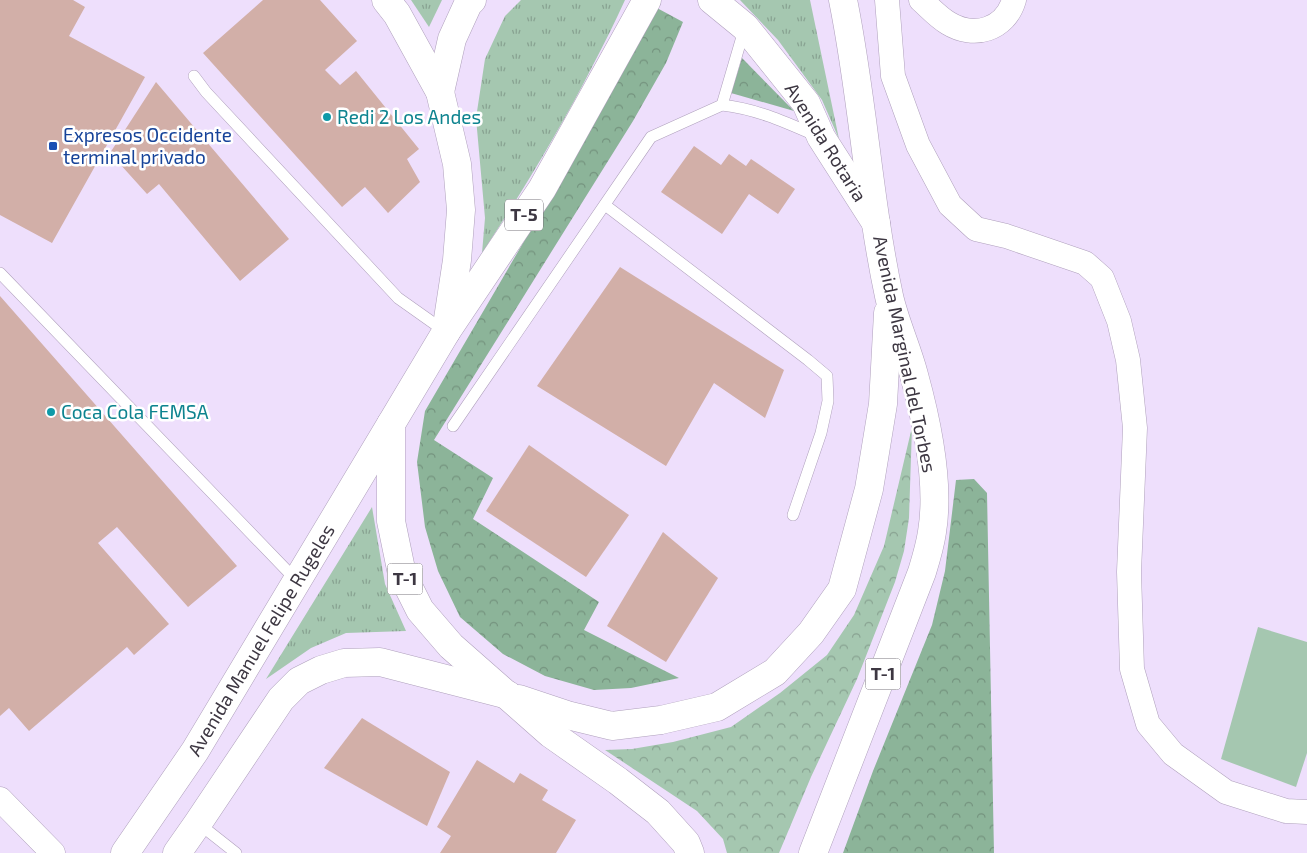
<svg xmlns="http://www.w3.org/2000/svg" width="1307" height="853" font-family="'Exo 2',sans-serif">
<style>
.grass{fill:url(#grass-tufts)}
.forest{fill:url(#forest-crowns)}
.park{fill:url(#park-crowns)}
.pitch{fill:#a5c7b0}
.building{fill:#d2afa8}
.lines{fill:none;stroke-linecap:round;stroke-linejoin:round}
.service-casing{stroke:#afa0bc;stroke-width:12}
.minor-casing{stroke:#afa0bc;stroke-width:25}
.tertiary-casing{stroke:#afa0bc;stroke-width:29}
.secondary-casing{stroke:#afa0bc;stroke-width:29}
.trunk-casing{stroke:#afa0bc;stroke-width:29}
.service{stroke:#fff;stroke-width:11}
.minor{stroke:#fff;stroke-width:24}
.tertiary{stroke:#fff;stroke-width:28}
.secondary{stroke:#fff;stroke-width:28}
.trunk{stroke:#fff;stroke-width:28}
.culture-dot{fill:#0f9aa8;stroke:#fff;stroke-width:2}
.transit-dot{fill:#1a4fb4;stroke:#fff;stroke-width:2}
.labels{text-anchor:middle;stroke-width:5;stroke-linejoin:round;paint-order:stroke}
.shield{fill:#fff;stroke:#77737b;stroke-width:1}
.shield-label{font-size:18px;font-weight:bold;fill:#3d3742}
.culture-label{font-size:19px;fill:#0d838f;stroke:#fff;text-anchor:start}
.transit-label{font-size:19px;fill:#164399;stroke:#fff;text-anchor:start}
.street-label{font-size:19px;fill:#3d3742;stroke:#fff}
</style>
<defs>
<pattern id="grass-tufts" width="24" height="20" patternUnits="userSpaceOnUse" patternTransform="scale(1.25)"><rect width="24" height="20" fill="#a5c7b0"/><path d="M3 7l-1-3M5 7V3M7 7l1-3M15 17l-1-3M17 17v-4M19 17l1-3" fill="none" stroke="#88a291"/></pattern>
<pattern id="forest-crowns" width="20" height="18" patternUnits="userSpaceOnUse" patternTransform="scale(1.25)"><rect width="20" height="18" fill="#8cb499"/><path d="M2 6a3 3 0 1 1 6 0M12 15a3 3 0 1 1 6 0" fill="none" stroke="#74937e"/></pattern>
<pattern id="park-crowns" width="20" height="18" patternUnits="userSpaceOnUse" patternTransform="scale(1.25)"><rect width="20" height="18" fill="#a5c7b0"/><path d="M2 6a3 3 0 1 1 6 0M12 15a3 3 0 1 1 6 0" fill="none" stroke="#88a291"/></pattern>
</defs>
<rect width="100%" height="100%" fill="#eedffc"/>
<g class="grass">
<path d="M411,0h31l-13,27z"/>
<path d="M521,0h104c-10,22 -21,44 -32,65 -33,65 -71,127 -111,188l3,-35 -9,-100 9,-59 20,-43z"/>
<path d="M740,0h70l29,139 -17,-39 -44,-60z"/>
<path d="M372,507l13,77 21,47 -60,2 -35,15 -45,31z"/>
</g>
<g class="forest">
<path d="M657,8l26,14 -17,41 -33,58 -199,319 59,38 -20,41 126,83 -15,28 95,48 -48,10 -37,2 -49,-14 -42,-22 -43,-37 -22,-46 -13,-44 -8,-65 8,-51 136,-233z"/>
<path d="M742,58l52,53 -63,-18z"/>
<path d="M974,479l13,14 7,360h-151l30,-82 59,-146 13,-54 11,-91z"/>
</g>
<path class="park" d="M912,427l-3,91 -5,33 -9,31 -38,97 -46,98 -32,76h-52l-4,-14 -26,-28 -92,-61 27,-1 41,-7 58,-15 49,-34 47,-38 27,-40 30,-69z"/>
<path class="pitch" d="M1258,627l49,15v111l-11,34 -75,-28z"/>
<g class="building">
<path d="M0,0h73l12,7 -16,29 76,41 -93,166 -52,-28z"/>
<path d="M263,0h57l37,41 -32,29 15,15 16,-14 63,78 -12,10 13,23 -32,31 -23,-26 -23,20 -139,-154z"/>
<path d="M156,82l133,157 -49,42 -81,-97 -12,10 -37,-41z"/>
<path d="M694,146l27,19 8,-11 17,12 5,-7 44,30 -17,25 -29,-20 -27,40 -61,-42z"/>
<path d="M620,267l164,103 -19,48 -51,-35 -48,83 -129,-80z"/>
<path d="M0,296l237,270 -49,41 -71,-80 -19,16 71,81 -35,31 -7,-8 -98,84 -20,-23 -9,8z"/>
<path d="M529,445l100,70 -43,62 -100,-66z"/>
<path d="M663,532l55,46 -52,84 -59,-36z"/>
<path d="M362,718l88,54 -23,54 -103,-58z"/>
<path d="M477,760l37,23 6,-10 28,17 -6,10 34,20 -20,33h-116l11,-17 -14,-9z"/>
</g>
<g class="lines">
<g class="service-casing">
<g id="service">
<path d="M194,76l12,16 192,206 48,34"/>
<path d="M722,105l22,-75"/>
<path d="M605,205l203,155 19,16 1,25 -7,32 -28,82"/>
<path d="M0,273l297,308"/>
<path d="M453,426l198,-289 71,-32c35,4 63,17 95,31"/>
<path d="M198,823l38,30"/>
</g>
</g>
<g class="minor-casing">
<g id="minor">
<path d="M887,0l6,76 25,69 32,60 26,24 30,7 79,27 17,15 17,43 9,39 7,68 -6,144 3,97 16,55 25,30 53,38 60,19 21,1"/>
<path d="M921,0c9,8 17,17 27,23 26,16 57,7 66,-23"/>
<path d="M0,799l53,54"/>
</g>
</g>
<g class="tertiary-casing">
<g id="tertiary">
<path d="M125,853l70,-102 196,-327"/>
<path d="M177,853l21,-30 83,-124 18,-18 22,-11 23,-7 36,-1 128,33"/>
</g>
</g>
<g class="secondary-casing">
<g id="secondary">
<path d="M386,0l11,14 43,78 17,72 4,46 -4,50 -11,72"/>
<path d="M712,0l33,27 61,76 15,34 55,86"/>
<path d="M440,92l12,-53 16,-35 4,-4"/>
</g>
</g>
<g class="trunk-casing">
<g id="trunk">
<path d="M647,0l-105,189 -96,143 -55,92v97l11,53 18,36 31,36 100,88 67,47 40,31 28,31 4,10"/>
<path d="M519,699l48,16 45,11 49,-6 56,-13 58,-35 36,-39 31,-44 27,-100 14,-85 5,-91"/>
<path d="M813,853l109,-281c4,-13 8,-26 10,-40 8,-48 -5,-110 -18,-157 -7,-27 -19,-52 -25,-79 -21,-98 -26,-198 -46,-296"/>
</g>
</g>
<use href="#service" class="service"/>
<use href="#minor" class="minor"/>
<use href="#tertiary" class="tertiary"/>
<use href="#secondary" class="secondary"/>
<use href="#trunk" class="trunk"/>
</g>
<g class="culture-dot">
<circle cx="327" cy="117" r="5"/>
<circle cx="51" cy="412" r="5"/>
</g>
<rect class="transit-dot" x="48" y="141" width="10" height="10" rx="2.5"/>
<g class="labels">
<g class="shield">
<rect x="505" y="199.5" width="38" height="31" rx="4"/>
<rect x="387.5" y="563.5" width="35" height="31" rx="4"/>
<rect x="865.5" y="658.5" width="35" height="31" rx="4"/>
</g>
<g class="shield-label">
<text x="524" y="221">T-5</text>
<text x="405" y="585">T-1</text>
<text x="883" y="680">T-1</text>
</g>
<g class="culture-label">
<text x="337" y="124">Redi 2 Los Andes</text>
<text x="61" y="419">Coca Cola FEMSA</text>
</g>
<g class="transit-label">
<text x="63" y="142">Expresos Occidente<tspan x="63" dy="22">terminal privado</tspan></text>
</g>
<g class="street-label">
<text transform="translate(826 142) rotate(58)" y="7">Avenida Rotaria</text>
<text transform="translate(905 354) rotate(78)" y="7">Avenida Marginal del Torbes</text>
<text transform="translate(261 640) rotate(-59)" y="7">Avenida Manuel Felipe Rugeles</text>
</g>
</g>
</svg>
